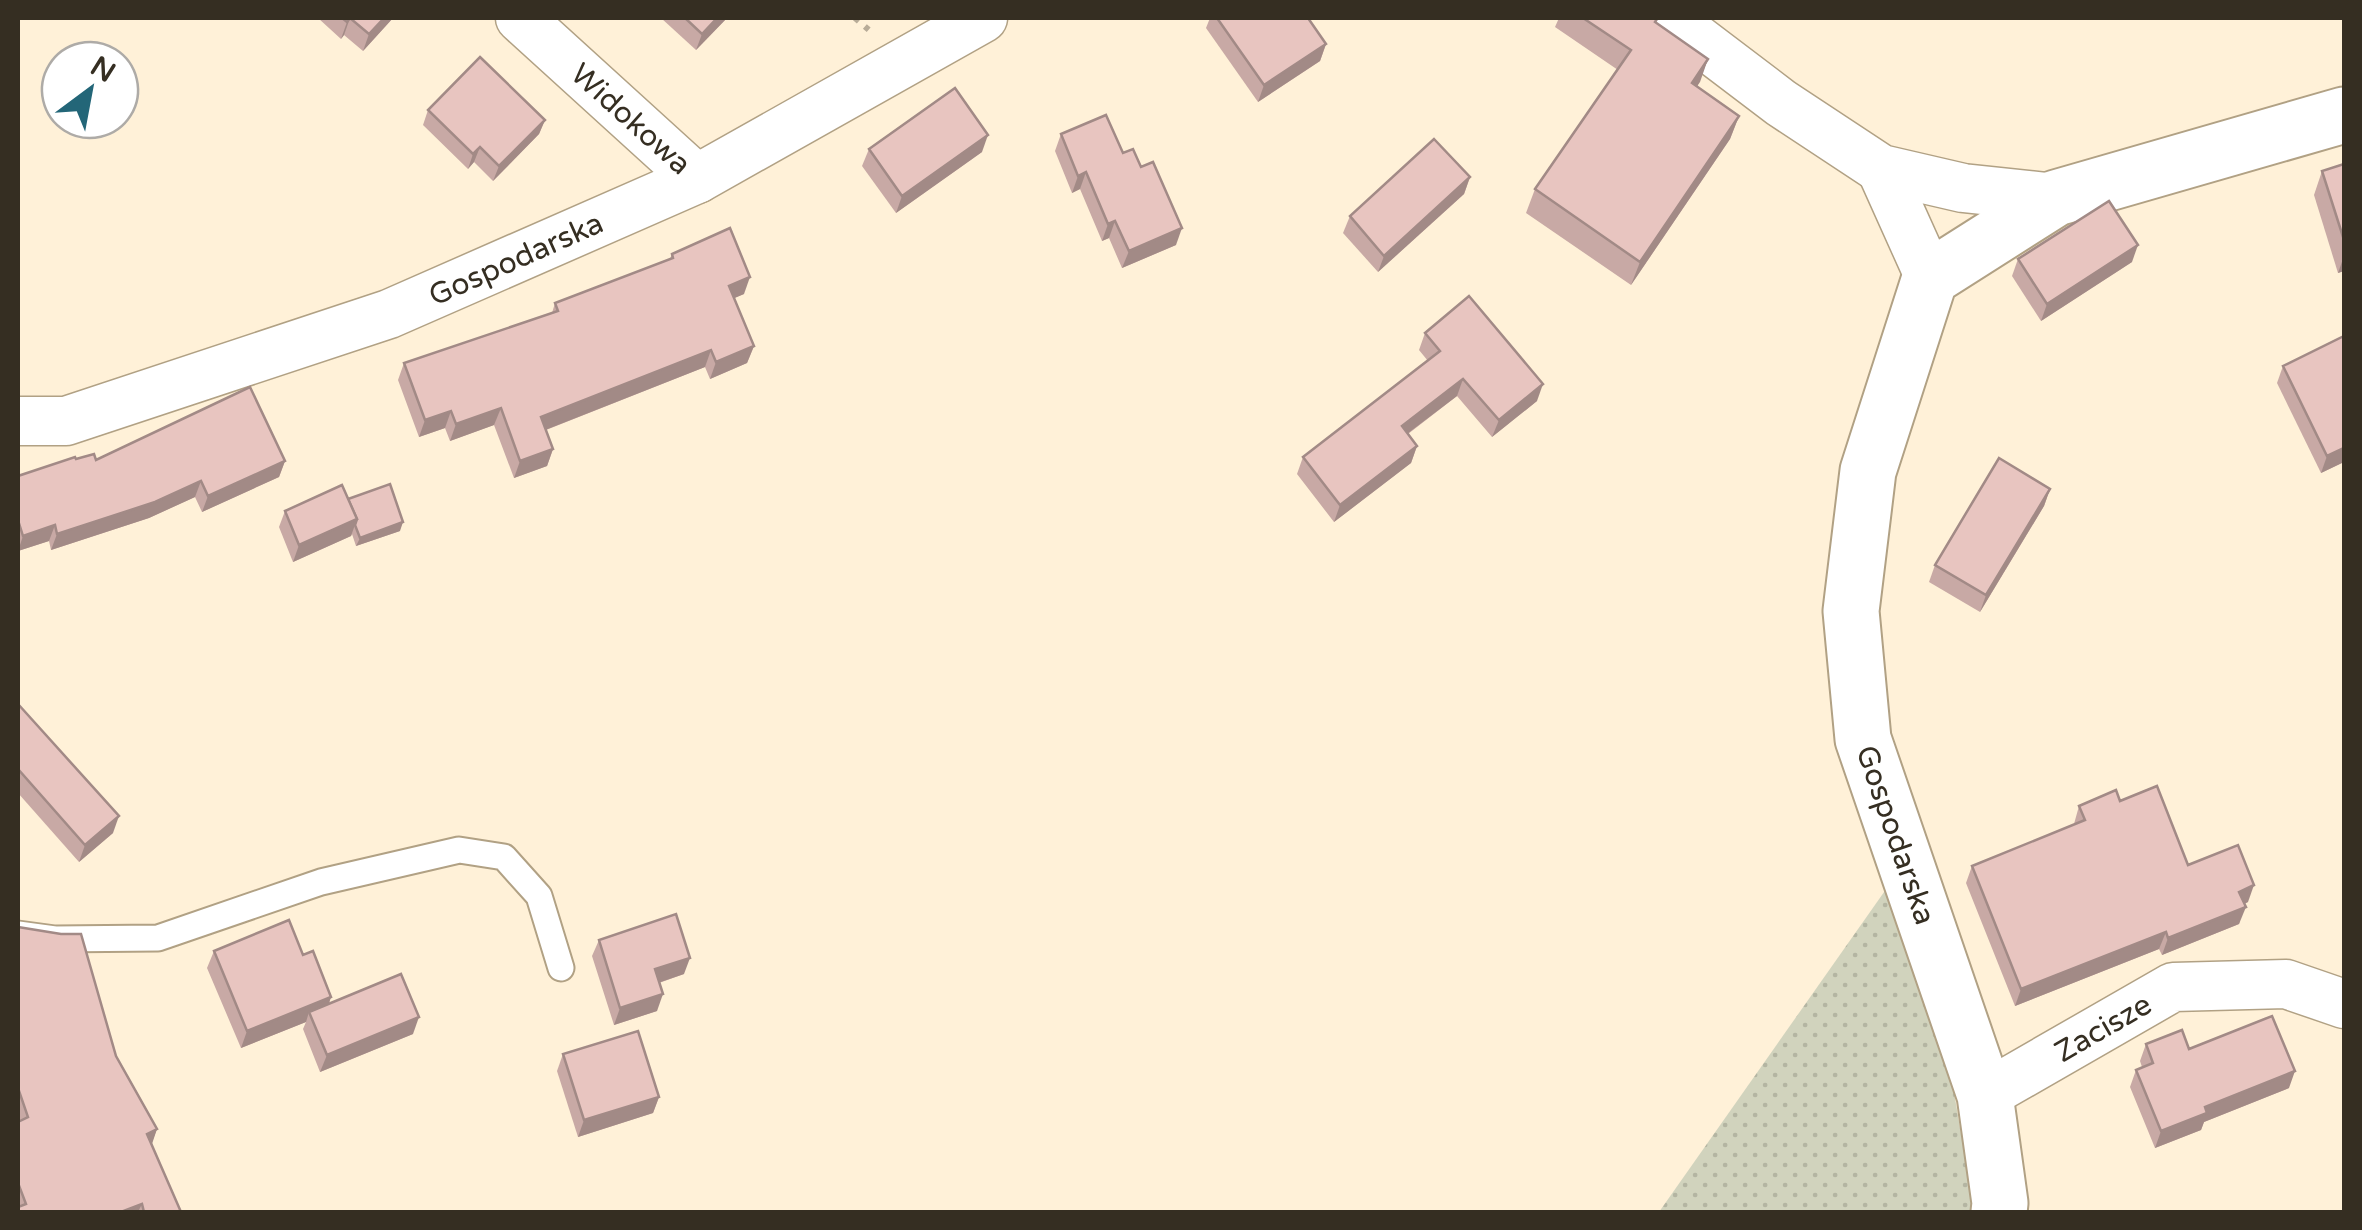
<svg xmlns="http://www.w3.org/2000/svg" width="2362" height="1230" font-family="'Varela Round',sans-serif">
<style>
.grass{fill:url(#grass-dots)}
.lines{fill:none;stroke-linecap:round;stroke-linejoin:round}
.service-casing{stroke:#b1a184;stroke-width:29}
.minor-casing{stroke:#b1a184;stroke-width:51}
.tertiary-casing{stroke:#b1a184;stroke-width:59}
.path{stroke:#b8ac98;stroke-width:6;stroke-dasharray:5 8;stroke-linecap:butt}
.service{stroke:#fff;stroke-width:25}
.minor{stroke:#fff;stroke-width:48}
.tertiary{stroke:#fff;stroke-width:55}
.wall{fill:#c8a9a5}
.shaded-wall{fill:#a28a86}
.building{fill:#e8c5c0;stroke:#a28a86;stroke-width:2.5}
.labels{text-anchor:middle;stroke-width:9;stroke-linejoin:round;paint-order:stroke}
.street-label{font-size:30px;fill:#352e22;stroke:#fff}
</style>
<defs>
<pattern id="grass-dots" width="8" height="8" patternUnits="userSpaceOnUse" patternTransform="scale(2.5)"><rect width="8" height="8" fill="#d1d3bd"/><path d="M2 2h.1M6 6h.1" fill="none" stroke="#b4b5a2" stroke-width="1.8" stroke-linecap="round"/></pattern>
</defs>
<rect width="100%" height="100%" fill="#fff1d8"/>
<path class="grass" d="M1889,885l60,177 25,150h-315z"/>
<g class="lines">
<g class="service-casing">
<path id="service" d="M18,934l37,5 103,-1 163,-56 138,-32 45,7 35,39 22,72"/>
</g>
<g class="minor-casing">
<g id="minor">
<path d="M520,18l177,161"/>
<path d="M1669,18l112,85 100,66 82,19 93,10"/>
<path d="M1881,169l49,109"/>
<path d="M18,421h48l323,-107 308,-135 286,-161"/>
<path d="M1985,1095l188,-108 113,-3 58,20"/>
</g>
</g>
<g class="tertiary-casing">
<path id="tertiary" d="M1999,1212l1,-9 -15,-108 -122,-356 -12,-128 17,-140 62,-193 126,-80 288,-83"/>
</g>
<path class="path" d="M855,18l14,12"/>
<use href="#service" class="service"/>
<use href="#minor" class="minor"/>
<use href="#tertiary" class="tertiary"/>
</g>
<g class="wall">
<path d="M318,18h75l-30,33 -19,-16 -3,4z"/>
<path d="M661,18h66l-31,32z"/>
<path d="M1210,18h98l18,26 -6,17 -62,41 -52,-74z"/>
<path d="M1559,18h96l1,4 52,37 -11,28 42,29 -9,23 -99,146 -105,-72 9,-24 83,-119 -63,-43z"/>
<path d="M428,110l117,10 -6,14 -46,47 -19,-19 -6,7 -45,-44z"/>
<path d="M1061,134l62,19 53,92 -54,23 -13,-30 -7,3 -22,-52 -8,4 -17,-42z"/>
<path d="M869,149l113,3 -86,61 -34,-47z"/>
<path d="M2344,164v107l-6,2 -24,-78 8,-24z"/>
<path d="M1470,177l-6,17 -86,78 -35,-39 7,-17z"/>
<path d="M672,254l72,40 -10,4 20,48 -7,17 -37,16 -5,-12 -159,63 7,19 -6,17 -33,12 -20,-53 -44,16 -5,-13 -26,9 -21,-57 6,-17 148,-50 3,-10 115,-44z"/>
<path d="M2018,259l114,3 -91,59 -29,-45z"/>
<path d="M1425,333l112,68 -45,36 -35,-41 -49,38 9,12 -6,17 -77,59 -37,-48 6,-17 125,-96 -9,-11z"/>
<path d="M2344,336v126l-23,11 -44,-90 6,-17z"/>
<path d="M76,459l20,1 189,1 -6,16 -77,35 -7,-15 -46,21 -98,32 -2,-9 -31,10v-75z"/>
<path d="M2050,489l-6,17 -64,106 -51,-30 6,-17z"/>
<path d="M348,499l52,32 -44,15 -4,-12 -1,2 -58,26 -14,-35 6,-16z"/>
<path d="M18,704l95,129 -34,29 -61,-69z"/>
<path d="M2120,801l68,64 60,37 -4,2 -5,20 -77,31 -3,-6 -144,57 -49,-123 6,-17 102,-42 5,-18z"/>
<path d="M18,927l98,129 41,73 -6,15 30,68h-163z"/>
<path d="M599,940l85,34 -25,9 -2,28 -43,14 -22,-69z"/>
<path d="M214,951l89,4 28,42 -2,7 84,30 -93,38 -17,-43 3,-7 -65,26 -34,-80z"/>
<path d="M2146,1044l43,5 100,39 -85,34 -3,8 -46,18 -25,-61 6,-17 6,-3 -2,-6z"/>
<path d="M563,1054l96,43 -6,16 -75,24 -21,-66z"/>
</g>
<g class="shaded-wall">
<path d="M350,18l-6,17 -3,4 6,-17z"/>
<path d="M384,18h9l-30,33 6,-17z"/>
<path d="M717,18h10l-31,32 6,-16z"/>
<path d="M1326,44l-6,17 -62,41 6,-17z"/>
<path d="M1708,59l-8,23 -17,25 9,-24z"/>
<path d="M1739,116l-9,23 -99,146 9,-23z"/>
<path d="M545,120l-6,14 -46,47 6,-15z"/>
<path d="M988,135l-6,17 -86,61 6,-17z"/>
<path d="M480,147l-6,15 -6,7 5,-15z"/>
<path d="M1086,172l-6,17 -8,4 6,-17z"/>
<path d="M1470,177l-6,17 -86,78 6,-16z"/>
<path d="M1115,221l-6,17 -7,3 6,-17z"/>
<path d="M1182,228l-6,17 -54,23 7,-17z"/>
<path d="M2138,245l-6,17 -91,59 6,-17z"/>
<path d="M2344,256v15l-6,2z"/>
<path d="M750,277l-6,17 -21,9 6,-17z"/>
<path d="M754,346l-7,17 -37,16 6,-17z"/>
<path d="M711,350l-6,17 -170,67 6,-17z"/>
<path d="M1463,379l-6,17 -62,47 7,-17z"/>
<path d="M1543,384l-6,17 -45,36 7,-17z"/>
<path d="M501,408l-7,17 -44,16 6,-17z"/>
<path d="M451,411l-6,17 -26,9 6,-17z"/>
<path d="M1417,446l-6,17 -77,59 6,-17z"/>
<path d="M2344,448v14l-23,11 6,-17z"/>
<path d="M553,449l-6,17 -33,12 6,-17z"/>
<path d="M285,461l-6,16 -77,35 6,-16z"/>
<path d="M201,481l-6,16 -46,21 -98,32 6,-16z"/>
<path d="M2050,489l-6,17 -64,106 6,-17z"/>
<path d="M357,519l-6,17 -58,26 6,-17z"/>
<path d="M403,522l-3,9 -44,15 4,-8z"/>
<path d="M55,525l-6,16 -31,10 5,-15z"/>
<path d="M119,816l-6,17 -34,29 6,-17z"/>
<path d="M2254,885l-6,17 -15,7 6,-17z"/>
<path d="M2246,907l-7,17 -77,31 6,-17z"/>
<path d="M2166,932l-7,17 -144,57 6,-17z"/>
<path d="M690,958l-6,16 -35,12 6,-17z"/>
<path d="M663,994l-6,17 -43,14 6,-17z"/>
<path d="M331,997l-6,17 -16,-2 -3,10 -65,26 6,-17z"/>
<path d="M419,1017l-6,17 -93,38 7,-17z"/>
<path d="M2295,1071l-6,17 -85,34 -3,8 -46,18 6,-17 44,-24z"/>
<path d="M659,1097l-6,16 -75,24 6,-17z"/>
<path d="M157,1129l-7,21 -3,-16z"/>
<path d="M142,1204l-4,8h-17z"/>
</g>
<g class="building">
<path d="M342,18h42l-15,16 -19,-16 -3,4z"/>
<path d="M685,18h32l-15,16z"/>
<path d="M1217,18h91l18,26 -62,41z"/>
<path d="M1583,18h72l2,1 -2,3 53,37 -16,24 47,33 -99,146 -105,-73 96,-139z"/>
<path d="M480,57l65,63 -46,46 -19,-19 -7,7 -45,-44z"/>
<path d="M955,88l33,47 -86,61 -33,-47z"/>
<path d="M1106,115l17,38 10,-4 8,18 12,-5 29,66 -53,23 -14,-30 -7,3 -22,-52 -8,4 -17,-42z"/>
<path d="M1434,139l36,38 -86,79 -34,-40z"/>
<path d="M2344,164v76l-22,-69z"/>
<path d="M2109,201l29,44 -91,59 -29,-45z"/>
<path d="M730,228l20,49 -21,9 25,60 -38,16 -5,-12 -170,67 12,32 -33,12 -19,-53 -45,16 -5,-13 -26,9 -21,-57 154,-52 -3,-8 118,-45 -1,-4z"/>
<path d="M1469,296l74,88 -44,36 -36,-41 -61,47 15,20 -77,59 -37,-48 137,-106 -15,-18z"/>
<path d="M2344,336v112l-17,8 -44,-90z"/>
<path d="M250,387l35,74 -77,35 -7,-15 -46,21 -98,32 -2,-9 -32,11 -5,-16v-44l57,-19 1,2 18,-5 2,6z"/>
<path d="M1999,458l51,31 -64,106 -51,-30z"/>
<path d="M390,484l13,38 -43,16 -5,-13 2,-6 -9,-20z"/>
<path d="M342,485l15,34 -58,26 -14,-34z"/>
<path d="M18,704l101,112 -34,29 -67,-76z"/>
<path d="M2157,786l31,79 50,-20 16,40 -15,7 7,15 -78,31 -2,-6 -145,57 -49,-123 113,-46 -6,-14 37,-16 4,11z"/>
<path d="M676,914l14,44 -35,11 8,25 -43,14 -21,-68z"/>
<path d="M289,920l14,35 10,-4 18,46 -84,34 -33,-80z"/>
<path d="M18,927l43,7h20l35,122 41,73 -10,5 34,78h-37l-2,-8 -21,8h-103v-5l8,-3 -8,-21v-61l10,-5 -10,-29z"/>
<path d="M401,974l18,43 -92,38 -18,-43z"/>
<path d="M2272,1016l23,55 -90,36 2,6 -46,18 -25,-61 17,-7 -7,-19 36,-14 7,19z"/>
<path d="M638,1031l21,66 -75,23 -21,-66z"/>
</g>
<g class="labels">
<g class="street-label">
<text transform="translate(631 119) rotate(42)" y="10">Widokowa</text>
<text transform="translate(516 259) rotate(-24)" y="10">Gospodarska</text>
<text transform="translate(1896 835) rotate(71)" y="10">Gospodarska</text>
<text transform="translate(2103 1028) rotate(-30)" y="10">Zacisze</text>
</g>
</g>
<rect width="2362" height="1230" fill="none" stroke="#352e22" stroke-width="40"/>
<g transform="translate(90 90) rotate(32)"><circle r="48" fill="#ffffff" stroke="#aeaba7" stroke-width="2.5"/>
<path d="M0-8L18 38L0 25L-18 38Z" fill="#236678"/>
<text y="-15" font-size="28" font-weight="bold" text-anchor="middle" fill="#352e22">N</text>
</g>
</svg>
